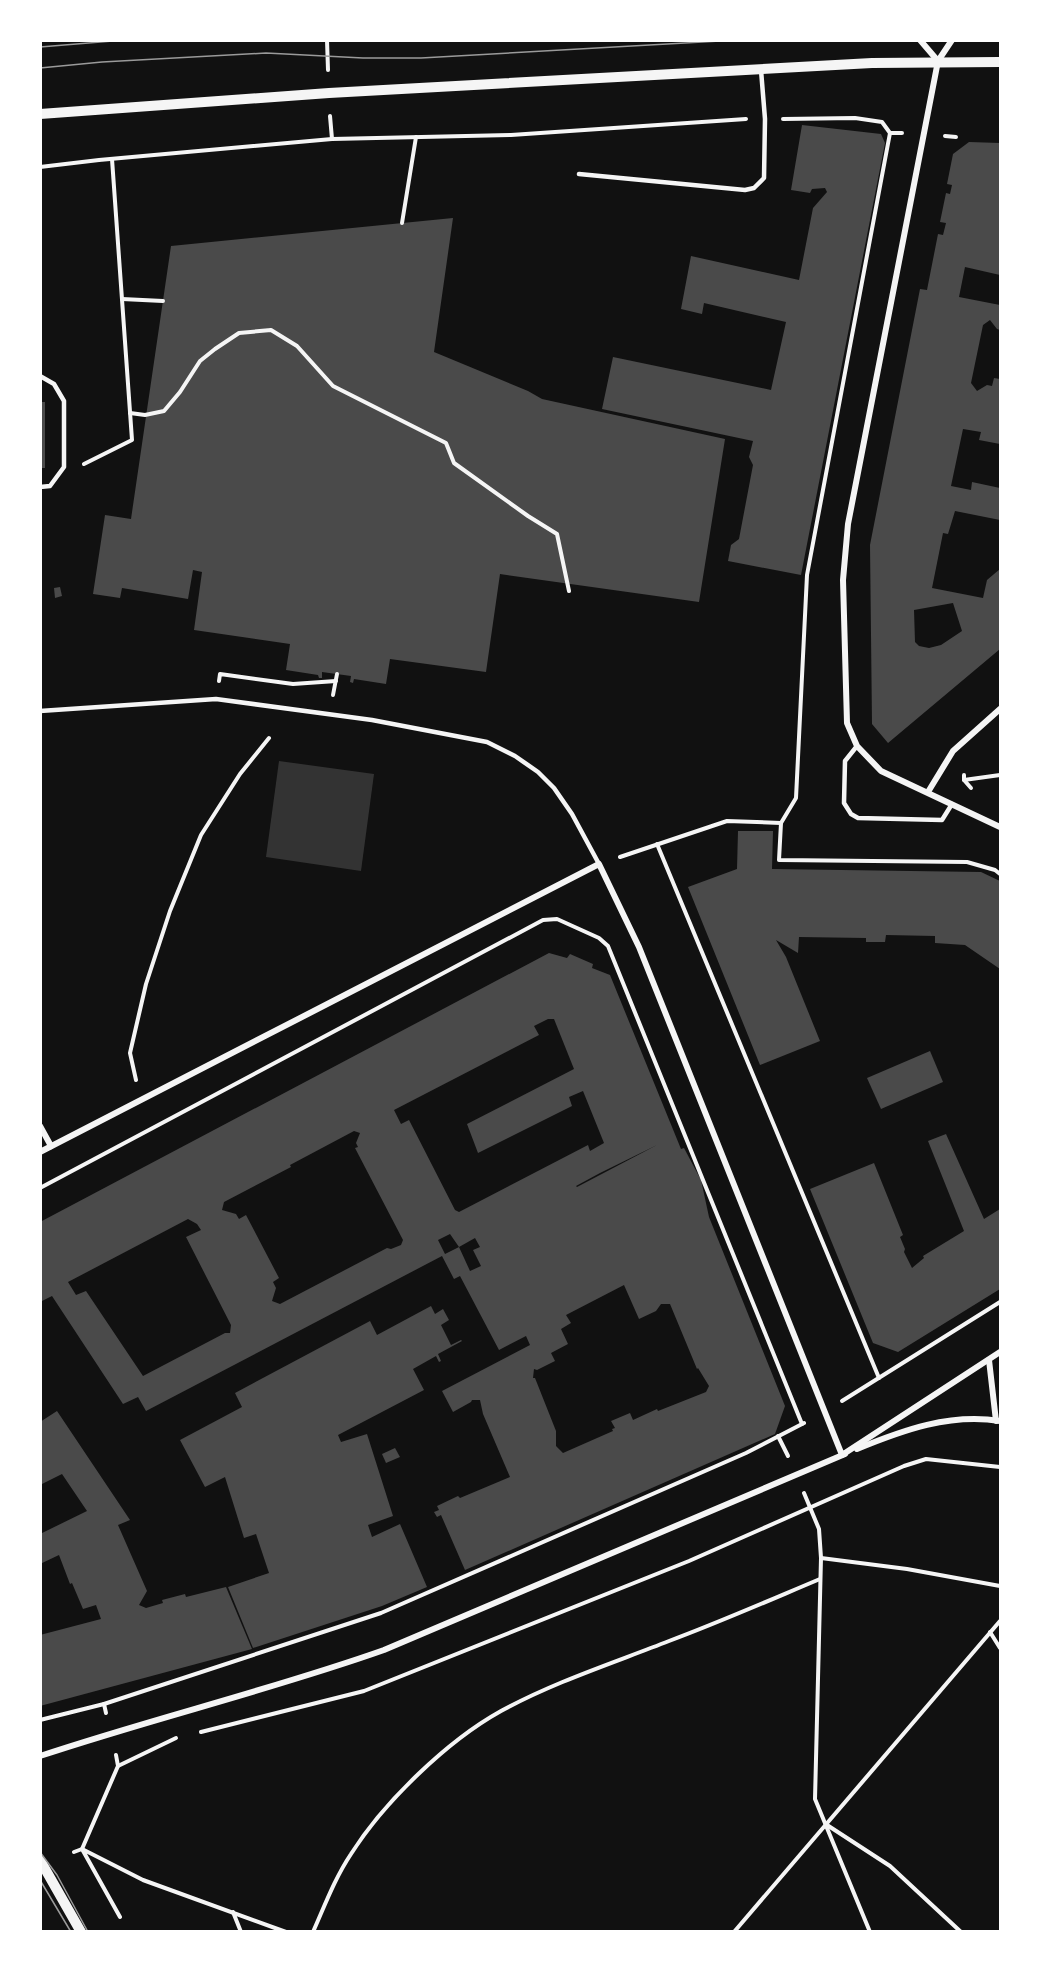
<svg xmlns="http://www.w3.org/2000/svg" width="1041" height="1972" font-family="'DejaVu Sans',sans-serif">
<style>
.water{fill:#333}
.building{fill:#4a4a4a;fill-rule:evenodd}
.lines{fill:none;stroke-linecap:round;stroke-linejoin:round}
.path{stroke:#f5f5f5;stroke-width:4}
.service{stroke:#f5f5f5;stroke-width:4.5}
.minor{stroke:#f5f5f5;stroke-width:6}
.tertiary{stroke:#f5f5f5;stroke-width:10}
.tram{stroke:#9a9a9a;stroke-width:1.5}
</style>
<rect width="100%" height="100%" fill="#111"/>
<path class="water" d="M279,761l95,13 -13,97 -95,-14z"/>
<g class="building">
<path d="M802,125l79,9 4,9 -84,432 -73,-14 3,-16 8,-6 14,-74 -4,-8 4,-16 -151,-32 11,-52 158,33 15,-68 -82,-19 -2,11 -21,-5 10,-53 108,24 14,-72 14,-16 -2,-4 -13,1 -2,4 -19,-3z"/>
<path d="M969,142l31,1v132l-35,-8 -6,30 41,8v25l-3,-1 -7,-9 -7,5 -12,58 6,8 10,-6 5,1 2,-8 6,1v65l-21,-4 2,-8 -18,-3 -12,57 20,4 1,-8 28,6v32l-45,-9 -7,23 -5,-1 -11,55 51,10 4,-18 13,-11v80l-112,94 -16,-19 -2,-179 50,-256 7,1 11,-56 5,1 3,-12 -6,-1 6,-29 4,1 2,-9 -5,-1 6,-30zM953,603l9,28 -21,14 -12,3 -10,-2 -4,-4 -1,-32z"/>
<path d="M453,218l-19,134 94,39 14,8 183,40 -26,163 -199,-28 -14,98 -96,-13 -4,25 -32,-5 -1,4 -3,-1 1,-6 -29,-4v6h-3l-1,-3 -32,-5 4,-26 -96,-14 8,-58 -9,-2 -5,29 -66,-11 -2,10 -27,-4 12,-79 26,4 40,-273z"/>
<rect x="40" y="402" width="5" height="66"/>
<path d="M60,587l2,9 -7,2 -1,-10z"/>
<path d="M738,831h35l-1,38 209,3 19,9v88l-35,-24 -30,-2v-7l-49,-1 -1,7h-19v-4l-67,-1 -1,16 -22,-13 10,17 34,84 -60,24 -72,-178 49,-18z"/>
<path d="M549,953l18,5 3,-4 23,10 -1,4 18,7 71,174 3,-1 17,32 8,37 76,189 -10,28 -310,136 -24,-55 -4,2 -3,-5 5,-2 -2,-4 21,-10 2,2 50,-21 -27,-63 -3,-14h-8l-1,2 -18,10 -11,-21 88,-46 -4,-9 -27,14 -39,-74 -6,3 -12,-23 -296,155 -8,-14 -15,7 -71,-108 -12,6v-80zM548,1019h6l20,50 -107,55 11,29 94,-47 -3,-9 14,-6 21,52 -14,8 -2,-6 -129,67 -4,-2 -46,-90 -8,4 -7,-14 145,-75 -5,-9zM354,1131l6,2 -4,10 2,4 -3,1 48,92 -2,5 -10,4 -4,-1 -107,56 -8,-3 4,-13 -3,-6 6,-4 -33,-63 -7,4 -3,-5 -14,-4 2,-8 67,-35 -1,-2zM657,1145l-80,42 -1,-1 24,-13zM188,1219l9,5 4,6 -15,7 45,88 -1,8h-5l-82,43 -57,-85 -10,4 -8,-13zM450,1234l9,13 16,-9 5,9 -7,3 8,16 -11,5 -11,-24 -14,7 -7,-14zM624,1285l15,34 17,-8 5,-7h9l27,65 1,-1 11,18 -3,6 -48,19 -1,-2 -24,11 -3,-7 -19,8 4,7 -3,1 1,2 -50,22 -7,-7v-15l-21,-53h-2l1,-9 3,1 18,-9 -4,-8 17,-9 -7,-15 10,-6 -5,-8z"/>
<path d="M930,1051l13,31 -62,27 -14,-31z"/>
<path d="M946,1134l38,85 16,-10v80l-102,63 -25,-9 -63,-154 64,-26 29,72 -3,2 5,12 -1,3 8,16 12,-10 -1,-2 41,-25 -36,-90z"/>
<path d="M431,1306l4,8 8,-5 6,11 -8,5 10,20 10,-5 1,1 -24,13 3,7 -2,1 -3,-6 -23,13 11,21 -86,45 3,7 26,-8 26,82 -25,9 4,12 28,-13 27,63 -45,19 -129,42 -25,-61 41,-14 -13,-39 -12,4 -19,-61 -20,10 -25,-47 62,-33 -7,-14 135,-72 7,14z"/>
<path d="M57,1411l73,109 -12,5 29,66 -8,14 7,3 17,-5 -1,-3 23,-6 1,3 40,-10 26,62 -212,57v-71l61,-16 -5,-14 -13,4 -11,-26 -2,1 -11,-29 -19,9v-30l47,-23 -25,-37 -22,11v-63z"/>
<path d="M395,1448l5,9 -14,6 -4,-9z"/>
</g>
<g class="lines">
<g class="path">
<path d="M327,40l1,30"/>
<path d="M330,116l2,23"/>
<path d="M783,119l72,-1 27,4 8,11h12"/>
<path d="M890,133l-83,442 -11,223 -15,25 -2,37 188,2 28,8 5,4"/>
<path d="M945,136l11,1"/>
<path d="M40,167l59,-7 233,-21 179,-4 235,-16"/>
<path d="M402,223l14,-86"/>
<path d="M122,299l41,2"/>
<path d="M130,413l15,2 19,-4 16,-19 20,-31 15,-12 24,-16 32,-3 26,16 36,40 113,57 8,20 74,53 29,18 12,57"/>
<path d="M84,464l48,-24 -20,-281"/>
<path d="M219,681l1,-7 73,10 43,-3"/>
<path d="M333,695l4,-21"/>
<path d="M964,775v5l7,8"/>
<path d="M964,780l36,-5"/>
<path d="M657,844l222,534"/>
<path d="M620,857l107,-36 54,2"/>
<path d="M136,1080l-6,-27 16,-69 24,-73 31,-76 39,-61 29,-36"/>
<path d="M40,1188l503,-268 14,-1 42,19 9,8 194,478"/>
<path d="M842,1401l158,-99"/>
<path d="M778,1436l10,20"/>
<path d="M804,1493l15,36 2,29 -6,241 55,133"/>
<path d="M821,1558l86,11 93,17"/>
<path d="M990,1632l10,16"/>
<path d="M104,1704l277,-91 365,-160 58,-30"/>
<path d="M40,1720l64,-16 2,9"/>
<path d="M201,1732l163,-41 325,-130 215,-95 22,-7 74,8"/>
<path d="M118,1766l58,-28"/>
<path d="M827,1825l63,41 71,66"/>
<path d="M74,1852l8,-3 36,-83 -2,-11"/>
<path d="M233,1912l8,20"/>
<path d="M120,1917l-38,-68 61,31 143,52"/>
<path d="M313,1932c12,-27 22,-54 38,-78 33,-52 96,-113 150,-143 53,-29 112,-48 168,-70 51,-19 101,-41 151,-62"/>
<path d="M734,1932l266,-311"/>
</g>
<g class="service">
<path d="M579,174l166,16 9,-2 10,-10 1,-59 -4,-49"/>
<path d="M40,376l14,8 10,17v66l-14,19 -10,1"/>
<path d="M40,711l176,-12 156,21 115,22 28,14 23,16 16,16 18,26 27,50"/>
<path d="M857,746l-12,15 -1,42 7,11 7,4 84,2 10,-16"/>
</g>
<g class="minor">
<path d="M920,40l18,21"/>
<path d="M952,40l-14,21 -90,463 -5,56 4,143 10,23 24,25 119,56"/>
<path d="M928,792l25,-41 47,-42"/>
<path d="M40,1126l11,20"/>
<path d="M40,1152l559,-288 40,83 203,508 158,-103"/>
<path d="M989,1360l7,61"/>
<path d="M857,1449c46,-19 93,-36 143,-28"/>
<path d="M40,1756c114,-38 231,-66 344,-106l461,-196"/>
</g>
<g class="tertiary">
<path d="M40,114l289,-21 543,-30 128,-1"/>
<path d="M40,1860l41,72"/>
</g>
<g class="tram">
<path d="M40,47l85,-7"/>
<path d="M40,68l62,-6 164,-9 97,5h58l317,-18"/>
<path d="M40,1852l17,23 31,57"/>
<path d="M40,1880l31,52"/>
</g>
</g>
<rect width="1041" height="1972" fill="none" stroke="#ffffff" stroke-width="84"/>
</svg>
